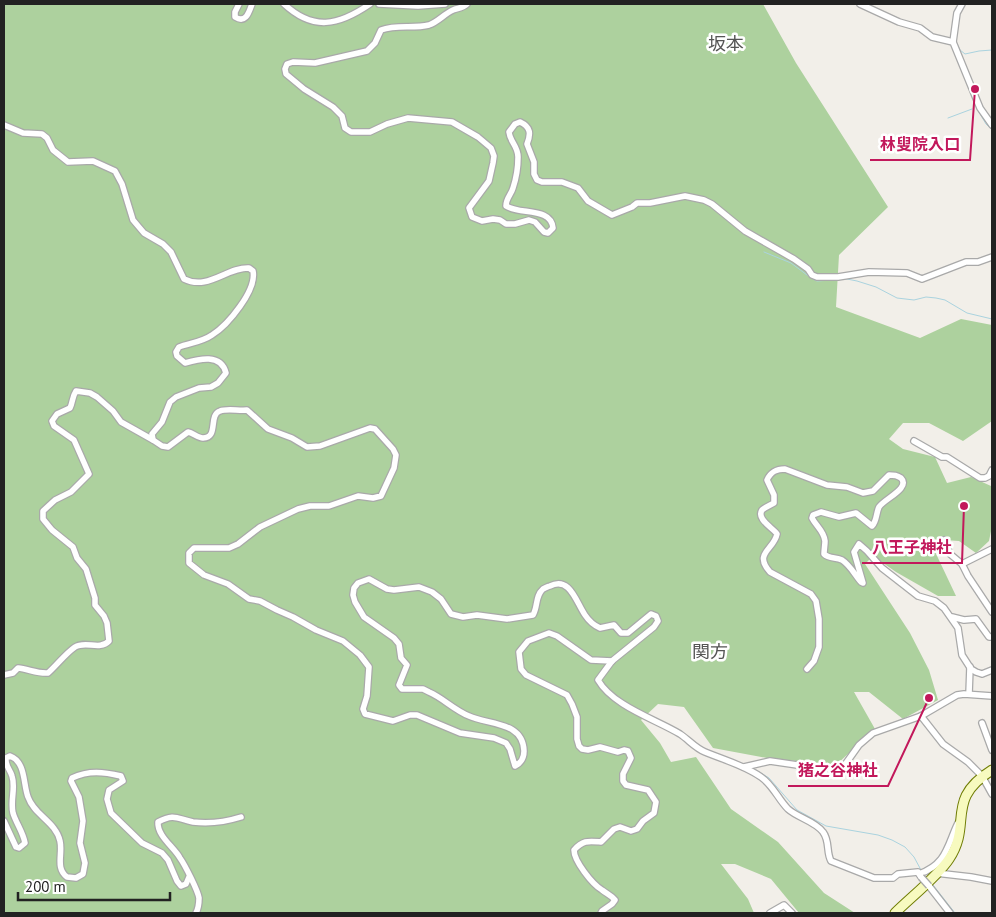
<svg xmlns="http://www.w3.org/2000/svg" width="996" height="917" font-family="'PT Sans','Noto Sans JP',sans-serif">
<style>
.forest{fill:#add19e}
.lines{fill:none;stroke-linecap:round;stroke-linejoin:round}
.stream{stroke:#aad3df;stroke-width:1}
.minor-casing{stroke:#a9a9a9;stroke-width:8}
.secondary-casing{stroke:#707d05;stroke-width:11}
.minor{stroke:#fff;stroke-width:5.5}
.secondary{stroke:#f7fabf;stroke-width:9}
.minor-bridge-casing{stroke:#a9a9a9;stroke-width:8;stroke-linecap:butt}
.minor-bridge{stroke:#fff;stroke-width:5.5}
.labels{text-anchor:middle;stroke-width:5;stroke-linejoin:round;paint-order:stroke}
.quarter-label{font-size:18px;fill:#555;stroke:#fff}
.leader{fill:none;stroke:#c2185b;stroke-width:2}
.callout-dot{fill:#c2185b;stroke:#fff;stroke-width:2}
.callout-label{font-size:16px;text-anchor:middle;font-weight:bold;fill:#c2185b;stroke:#fff;stroke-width:5;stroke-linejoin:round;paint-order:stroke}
</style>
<rect width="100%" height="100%" fill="#f2efe9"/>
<path class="forest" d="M4,4h759l33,59 92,144 -49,48 -3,52 84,31 41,-19 31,6v96l-29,20 -34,-18h-26l-14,16 14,10 32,8 12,26 24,-6 20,9 1,40 -3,15 -13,12 -17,-12 -30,-2 27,57h-18l-42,-24 -23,-16 -8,8 45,69 19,37 9,30 -35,19 -34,-27h-15l21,37 -39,36 -69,-7 -54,-10 -29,-41 -26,-3 -17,16 19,23 11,19 25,-5 35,52 47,33 46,51 31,20h-56l-28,-34 -36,-15h-14l27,35 6,14h-750z"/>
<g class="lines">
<g class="stream">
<path d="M956,42l4,8 5,4 14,-3 13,-1"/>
<path d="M979,112l7,12 6,6"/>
<path d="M948,118l24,-9"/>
<path d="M764,252l27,11 20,15 6,3 30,-2 10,2 19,6 21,11 17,2 12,-3 10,1 9,2 22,13 25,6"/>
<path d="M756,770l13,8 28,32 29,16 52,9 14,5 13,7 9,10 7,13"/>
<path d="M933,885l22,28"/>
</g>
<g class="minor-casing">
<g id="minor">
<path d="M239,4l-4,8v5c11,7 14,-5 17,-13"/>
<path d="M284,4c29,27 54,22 86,0"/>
<path d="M379,4l39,2 27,-2"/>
<path d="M467,4c-4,4 -9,4 -14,6 -9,4 -15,12 -24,15 -16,4 -32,-1 -48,5l-6,13 -8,8 -52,12 -22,-1 -6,2 -2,5 1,5 18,15 29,18 9,9 3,12 6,4h19l17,-8 21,-6 44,4 26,15 13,11 3,8 -1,7 -4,18 -20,27 3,9 10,4 11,-2 7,1 6,4h9l14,-4 6,2 9,10 4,1 5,-5c-2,-21 -33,-13 -47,-22 0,-8 5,-11 7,-18 3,-9 5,-22 5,-31 0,-11 -8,-15 -9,-25l6,-8 5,-2c11,5 11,12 7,22l7,18v12l3,6 5,2h20l16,6 10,13 24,14 20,-8 5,-4h13l35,-7 19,4 8,4 33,27 49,28 14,10 4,6 5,2h21l31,-5 38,1 15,6 44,-17h12l14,-5"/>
<path d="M860,4l39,18 21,6 12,9 21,5 27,66 12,17"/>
<path d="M953,42l4,-29 5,-9"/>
<path d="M4,125l19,8 19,1 5,4 6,12 15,12 25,-1 22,10 7,13 11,36 11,13 19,11 8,8 13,27c24,12 43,-12 65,-11l4,3c4,19 -25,54 -41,64 -10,7 -22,8 -33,12l-3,5 1,4 8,7c14,-4 36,-10 41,10l-8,10 -7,4 -12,1 -23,9 -6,5 -8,20 -10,12 1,6 9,6 6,1 20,-15c5,1 10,6 15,6 16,0 5,-23 17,-27 7,-3 19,0 27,-1l21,19 24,9 15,9 13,-1 50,-18 5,1 18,20 3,6 -2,13 -13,28 -8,2 -15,-2 -29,10h-19l-12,3 -38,18 -22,17 -9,4h-35l-5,5v10l15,12 24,9 21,15 11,2 17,9 16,7 23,13 27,11 17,14 9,12 -2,29 -4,13 2,5 28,7 17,-6h7l43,18 34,5 12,5 4,6 5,17c6,-3 9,-7 9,-15 -1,-30 -36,-26 -55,-35 -15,-6 -26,-18 -40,-24l-6,-3h-21l-3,-4 8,-20 -6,-7 -2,-14 -5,-6 -30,-21 -9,-15 -2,-7 1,-7 4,-5 11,-4 18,10 7,1 25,-3 13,5 9,7 10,15 12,3 14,-2 30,4 26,-4c5,-8 2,-19 10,-26 0,0 6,-3 7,-3 20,-10 26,16 35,29 4,6 8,10 15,13l14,-3 7,8h7l23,-19 5,2 2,5 -4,6 -42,34 -14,19c15,26 57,39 82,54 9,6 15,14 25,18 19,8 39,13 56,25 12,8 17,22 27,32 10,9 27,12 35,23 7,9 3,20 8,29l43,17h19l5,-4 20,-2 3,5"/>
<path d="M914,441l28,16h5l33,21h5l4,-2 3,-6"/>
<path d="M944,540l6,14 12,10 6,12 24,36"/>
<path d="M962,564l30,-15"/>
<path d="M952,617l12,3 12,-1 13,18h3"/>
<path d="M807,669l7,-8 5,-14v-28l-3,-18 -5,-7 -41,-22c-17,-19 4,-22 7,-38 -4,-6 -21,-15 -15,-24 3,-3 9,-5 12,-7v-8l-7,-15c4,-9 10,-11 18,-11l42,16 20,2 16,6 10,-2 16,-16c5,0 8,0 12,3 10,10 -17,21 -22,29 -3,6 -2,14 -7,19l-16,-13 -17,4 -18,-5 -8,3 -1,3c4,8 12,13 13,23 0,4 -1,9 -1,13 5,5 12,3 18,6 8,5 13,15 19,22l2,1 -9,-31 5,-8 8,7 15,17 36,28 17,5 9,7 14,20 4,27 9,14 5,3 6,2 10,-4"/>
<path d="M4,675l9,-2 5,-5c10,1 20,6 30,5 9,-8 17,-19 27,-26 11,-7 24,4 34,-6l-2,-18 -3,-7 -9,-11v-7l-9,-29 -9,-11 -4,-11 -21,-17 -9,-11v-8l12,-11 16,-8 18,-18 -15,-34 -20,-14 -2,-5 5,-7 13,-6c3,-6 2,-11 6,-17l14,2 7,4 16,14 8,11 32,18"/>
<path d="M969,694l1,-27"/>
<path d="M921,716l22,28 25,18 14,14 10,18"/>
<path d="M982,723l10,27"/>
<path d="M744,767l26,-6 41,6 28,2 5,-3 15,-21 14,-12 48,-17 36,-21 7,-1 28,2"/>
<path d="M4,821l12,26 3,1 6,-5c-2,-11 -9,-20 -12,-30 -3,-13 3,-25 -1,-37 -2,-7 -7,-10 -6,-18l4,-2c16,6 13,28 18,41 6,18 28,25 32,44 3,13 -5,27 7,36l9,1 7,-4 2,-11 -5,-20 3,-22 -4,-24 -8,-16 1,-3c17,-8 32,-6 49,-2l2,5 -14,9 -2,9 4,14 31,30 20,10 6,7 9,21 4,5 5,-2 3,-7"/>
<path d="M936,873l35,4 21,4"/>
<path d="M919,874c28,-10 28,-28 39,-51"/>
<path d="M929,886l21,27"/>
<path d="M196,913c2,-4 3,-10 3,-15 -1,-7 -14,-33 -19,-40 -6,-11 -23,-22 -22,-36 17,-9 19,-3 35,0 16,2 32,0 48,-5"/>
<path d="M601,913l1,-2 10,-7 3,-4c-4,-5 -8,-6 -13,-10 -10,-6 -28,-29 -28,-40 9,-10 14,-9 27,-8l13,-13 6,-2 11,4 6,-2 6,-8 11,-8 2,-11 -8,-12 -22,-5 -3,-4v-7l8,-16 -3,-7 -4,-1 -6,2 -18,-5 -12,3 -6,-1 -3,-3 -2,-7v-22l-5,-13 -5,-9 -41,-20 -5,-6 -2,-17 9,-11 21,-8 8,3 34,24 21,1"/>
<path d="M770,913l14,-8 8,8"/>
</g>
</g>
<g class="secondary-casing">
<path id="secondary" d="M895,913c15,-15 43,-37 54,-54 24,-36 -5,-59 43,-89"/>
</g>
<use href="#minor" class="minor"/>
<use href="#secondary" class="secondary"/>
<g class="minor-bridge-casing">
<path id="minor-bridge" d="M921,877l8,9"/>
</g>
<use href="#minor-bridge" class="minor-bridge"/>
</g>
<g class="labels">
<g class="quarter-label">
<text x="726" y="50">坂本</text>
<text x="710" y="658">関方</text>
</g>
</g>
<path class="leader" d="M975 89L970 160H870M964 506L962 563H862M929 698L888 786H788"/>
<g class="callout-dot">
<circle cx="975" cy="89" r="5"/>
<circle cx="964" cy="506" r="5"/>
<circle cx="929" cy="698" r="5"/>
</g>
<g class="callout-label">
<text x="920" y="150">林叟院入口</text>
<text x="912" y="553">八王子神社</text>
<text x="838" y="776">猪之谷神社</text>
</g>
<rect width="996" height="917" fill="none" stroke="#222222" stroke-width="10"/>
<path d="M18 892v8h152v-8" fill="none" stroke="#222222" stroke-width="2.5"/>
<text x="25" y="892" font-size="15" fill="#222222" stroke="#ffffff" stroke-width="4" paint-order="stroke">200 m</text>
</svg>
